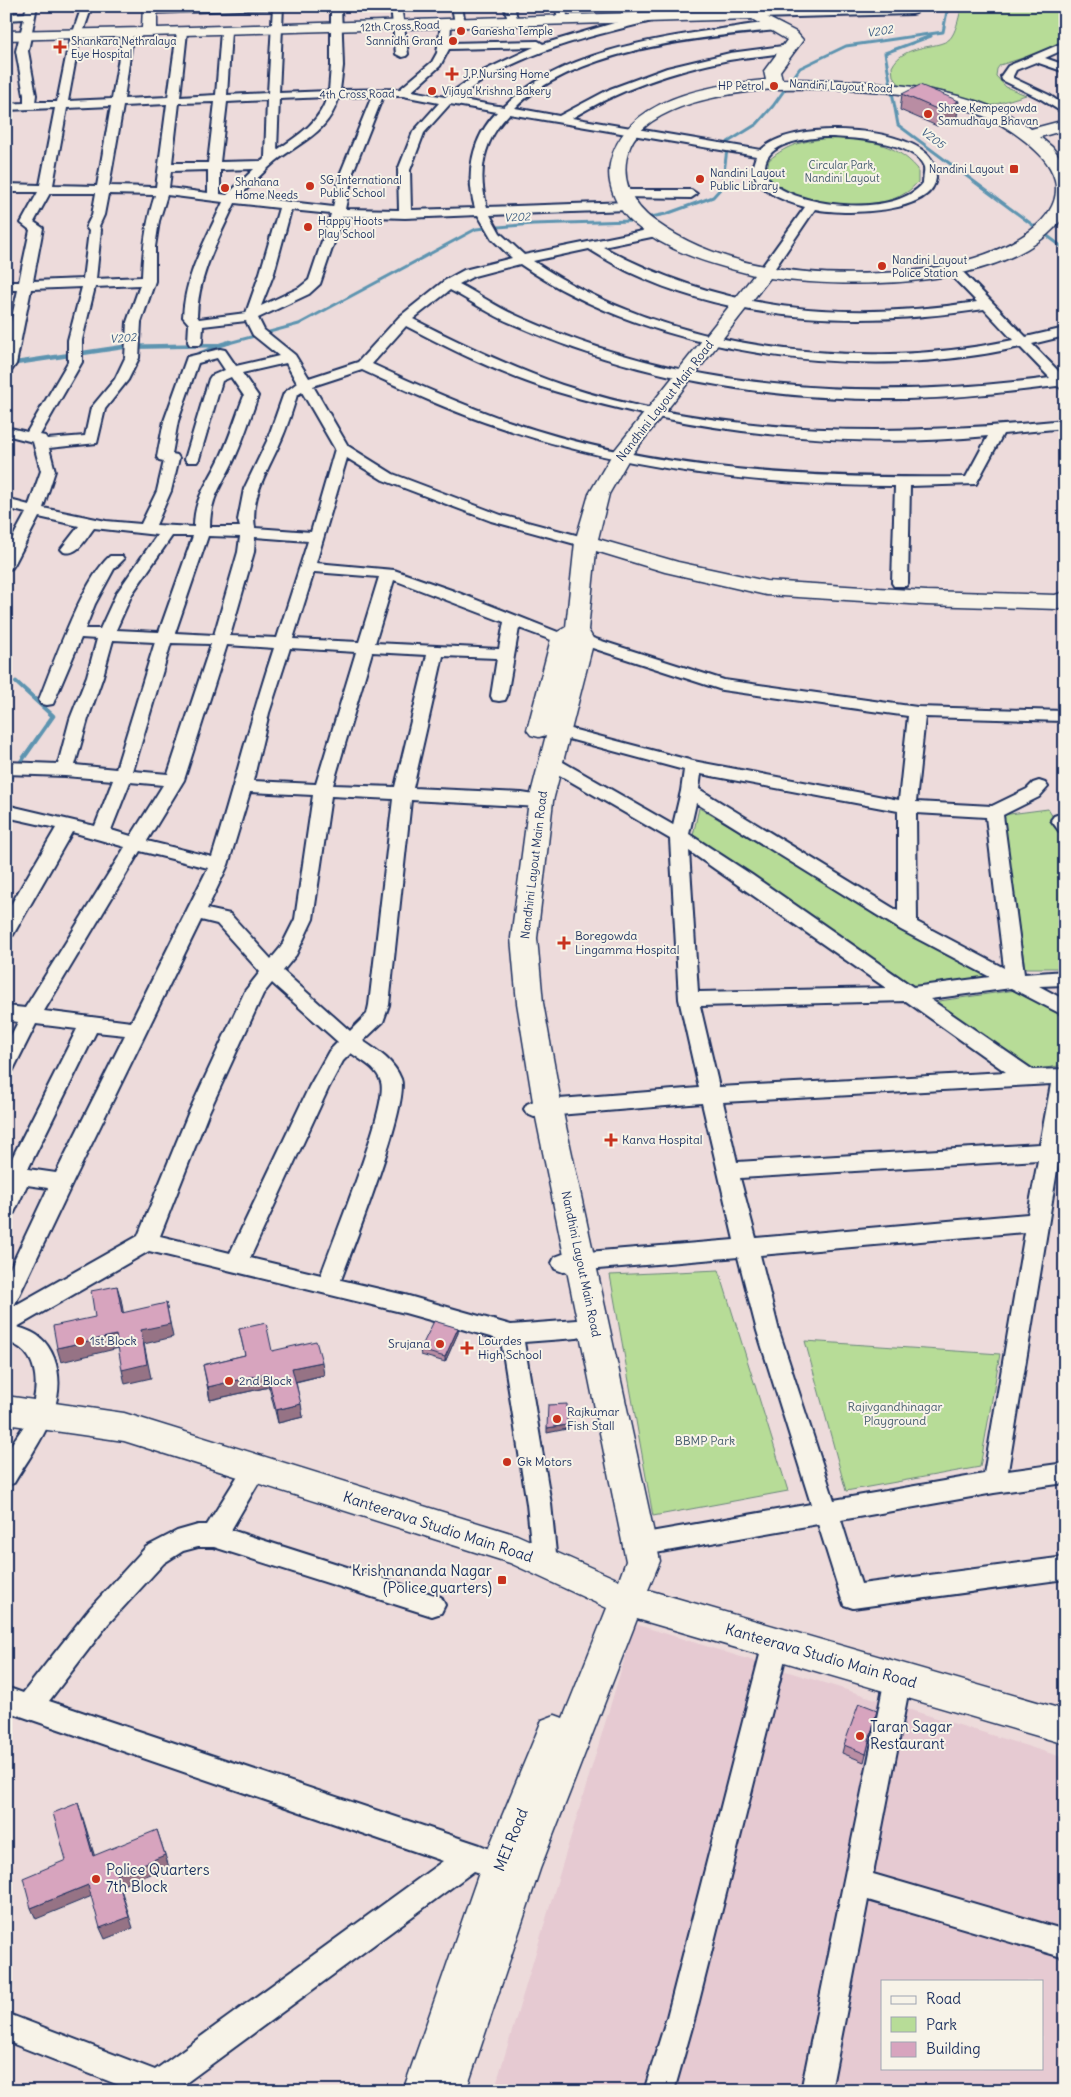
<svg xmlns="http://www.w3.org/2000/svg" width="1071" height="2097" font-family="Delius,sans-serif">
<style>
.built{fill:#e6cad2;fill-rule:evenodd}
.green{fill:#b7dc97;stroke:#69867a}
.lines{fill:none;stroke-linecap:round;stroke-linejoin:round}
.stream-far1{stroke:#5d94b0;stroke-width:3}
.stream{stroke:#5d94b0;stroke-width:4.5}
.street-casing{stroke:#1b2f5e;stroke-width:4}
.secondary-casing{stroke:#1b2f5e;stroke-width:3}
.street{fill:#f7f3e8;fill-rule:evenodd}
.secondary{fill:#f7f3e8;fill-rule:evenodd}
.wall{fill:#b98da3;stroke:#1b2f5e}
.shaded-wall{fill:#967385;stroke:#1b2f5e}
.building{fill:#d7a4be;stroke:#1b2f5e}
.poi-dot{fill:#c8321e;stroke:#f7f3e8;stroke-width:2}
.labels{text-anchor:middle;stroke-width:4;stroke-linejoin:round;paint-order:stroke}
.far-street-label{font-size:11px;fill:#1b2f5e;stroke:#f7f3e8}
.far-poi-label{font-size:11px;fill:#1b2f5e;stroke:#f7f3e8;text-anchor:start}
.far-water-label{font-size:11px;font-style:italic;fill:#365980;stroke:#f7f3e8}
.far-park-label{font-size:11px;fill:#425a6c;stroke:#f7f3e8}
.street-label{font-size:12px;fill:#1b2f5e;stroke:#f7f3e8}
.poi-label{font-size:12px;fill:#1b2f5e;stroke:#f7f3e8;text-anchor:start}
.park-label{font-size:12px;fill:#425a6c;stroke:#f7f3e8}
.near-street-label{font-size:15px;fill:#1b2f5e;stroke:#f7f3e8}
.near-poi-label{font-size:15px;fill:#1b2f5e;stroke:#f7f3e8;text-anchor:start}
</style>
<rect width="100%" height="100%" fill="#eddbdb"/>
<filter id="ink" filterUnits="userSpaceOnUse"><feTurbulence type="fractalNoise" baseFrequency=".02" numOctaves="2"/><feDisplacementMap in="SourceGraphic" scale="10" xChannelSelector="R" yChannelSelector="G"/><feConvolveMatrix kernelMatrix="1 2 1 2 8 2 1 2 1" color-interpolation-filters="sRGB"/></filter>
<g filter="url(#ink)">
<path class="built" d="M635,1624l430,134v333h-571zM882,1981h160v87h-160z"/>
<g class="green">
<path d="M962,6h103v33l-26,14 -39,12 -3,4 -1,7 10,11 20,8 -36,11 -43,-14 -48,-8 -6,-8 -1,-9c12,-26 52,-16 60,-31 5,-8 7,-20 10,-30z"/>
<path d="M831,138c34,2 63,3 87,31v13c-4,3 -7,8 -11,10 -28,20 -106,16 -131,-7 -4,-3 -7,-8 -10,-12l3,-13c20,-17 36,-19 62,-22z"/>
<path d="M699,808l293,168 -80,12 -220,-148z"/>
<path d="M1048,809l17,28v131h-40l-23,-153z"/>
<path d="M1016,990l49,27v48l-33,5 -100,-68z"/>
<path d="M719,1270l69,221 -135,25 -43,-241z"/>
<path d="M805,1341l195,13 -20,113 -134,24z"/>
</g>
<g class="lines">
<g class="stream-far1">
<path d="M931,36l-46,17 13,72 167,124"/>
<path d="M225,344l74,-20 177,-95 57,-5 98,-3 35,-7 47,-17 9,-10 6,-45 29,-18 16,-18 27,-38 46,-22 97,-14 5,-26"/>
</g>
<g class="stream">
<path d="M194,356l22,-9"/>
<path d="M9,364l114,-17 97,-2 10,-3"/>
<path d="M6,783l47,-67 -37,-34"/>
</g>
<g class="street-casing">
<g id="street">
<path d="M27,6h10l-9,45 8,44 -1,7h22l11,-55 14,-41h10l-14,41 -10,54 44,-2 11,-65 5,-3 5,3 -9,65 44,-2 9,-65 5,-3 5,3 -7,65 36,-2 5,-64 5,-3 5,3 -4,64 41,-2 5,-87h10l-4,87 50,-2 2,-25v-60h10l2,60 -3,24 60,-1 32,-27 5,-9 4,-29 5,-3 5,3 -1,19 88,-2 5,3 71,-21 42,-9 5,3 -1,2c-59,15 -119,27 -171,58 -11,6 -22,14 -32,22l47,8c54,-54 150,-69 224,-79 15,-2 37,-7 53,-3l1,2 -5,3c-80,7 -203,20 -262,78l44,8 51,-27 57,-21 63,-15 60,-8 4,1 2,2 -2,2c-21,6 -43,6 -65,10 -56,11 -109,29 -157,58l189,32c30,-30 137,-24 166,4 7,7 9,15 9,24 -4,37 -95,37 -121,31l-44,65 -5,1 -7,-4 46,-64c-21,-6 -48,-15 -53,-39l4,-12 -247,-42c-26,26 -32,59 -22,93l141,-5 6,4 -6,4 -138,5 10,18 24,22 133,-27 4,1 2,3 -2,3 -58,12c120,65 240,75 374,55l-31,-32 7,-4 5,1 68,70 39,-9v8l-33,8 33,34v12l-8,-4c-50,6 -100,12 -150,13 -135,2 -271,-20 -394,-75 -22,-9 -42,-23 -63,-34l-37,29c49,25 97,48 149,66 161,53 336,51 503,35v8l-62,6 -27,50 -66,2 -2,97 -2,3h-12l-2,-3 3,-97c-132,0 -267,-16 -393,-58 -48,-15 -94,-37 -140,-58l-49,16 35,60 45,28 108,41 90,24 3,3 -3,3 -5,2 -95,-26 -108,-41 -36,-22 -31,105 78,7 60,21 114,45 2,3 -2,3 -6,2 -43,-16 -12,68 -2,4 -6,1 -6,-1 -2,-4 6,-38 -54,-2 -30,132 109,5 25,4 3,4 -3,4 -6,2 -130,-7 -22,205 -6,17 -20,19c15,10 31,20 38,38 9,24 -48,168 -60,201l64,15 106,30 66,-5 8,2 3,7 -3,7 -8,2 -53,4 27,162 6,59 -3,8 -9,3 -9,-3 -3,-8 -6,-59 -26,-164 -96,-27 -256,-62 -132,76c19,5 30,13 37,31 17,46 -18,88 -40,125l-8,3c0,-9 -2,-21 0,-31 3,-10 15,-23 20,-33 14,-26 17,-72 -20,-80v-31l4,-2 -4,1v-33l42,-89 -21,-3 -13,28 -8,2v-49h2l69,-137 -41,-5 -23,46 -7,2v-27l12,-23 -12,-2v-14l19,2 100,-161 -53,-15 -59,103 -7,1v-23l50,-85 -50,-11v-12l89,21 18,-46 -48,-4 -59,-2v-12l52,2 12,-45 17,-43 10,-37 -16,-1 -28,66 -6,1 -6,-1 -2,-4c15,-38 43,-119 71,-144h12l2,3 -10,10 -19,35 -10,25h15l16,-35 41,-59 -63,-7c-8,10 -16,28 -30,24l-3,-3 18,-23 -40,-9 -25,48 -2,3 -6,2v-20l20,-37 -20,-5v-9l23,6 12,-34 -8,-29 -27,-7v-8l21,5 41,-70v-22l14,-53 -51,2 -15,75 -5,7 -5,1v-28l12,-54h-12v-8h13l11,-52 -9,-7 17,-31h-32v-8l34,1 15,-77 -49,2v-6l18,-1v-8l-8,-44 8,-32 -18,1v-6l19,-1zM534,47l-53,25 -36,25 -33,-6 28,-25 9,-17zM372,96l-31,76 -8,35 -93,-11c11,-11 23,-24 36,-35 27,-21 52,-28 63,-64zM383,96h20l36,7 -26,29 -15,38 1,40 -54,-1 8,-37zM327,97c-8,26 -28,38 -50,53l2,-51zM267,100l-2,58 -3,3 -42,1 7,-60zM215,102l-7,61h-36l7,-60zM167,104l-11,83 -47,-1 14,-80zM450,104l47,8c-25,26 -32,62 -22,96l-64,2 -1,-40 14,-37zM111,106l-14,80 -44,-1 14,-77zM822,137c24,0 93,3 102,30 1,5 -1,11 -1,16 -26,34 -117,25 -148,2 -6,-4 -11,-11 -10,-19 2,-23 39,-27 57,-29zM254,169l-27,26 -7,-1v-24zM208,170v23l-39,-5 2,-17zM50,193h46l-4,22 -6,12 3,4 -6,48 -50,2 10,-53 -9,-6zM108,194l47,1c-9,27 -12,53 -13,82l-46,2 5,-49 -2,-4 5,-11zM167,195l56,7c-17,38 -38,72 -40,115l6,7 -1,18 2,3h10l2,-3 1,-16 43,-5 7,14 26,21 -43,10 -11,-16 -5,-1 -33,8 -23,64 -7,36 2,3 5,1 -7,30 -16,33 -35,-3 -63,-13 12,-37 -6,-23 48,-5 8,-34 23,-29 11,-22 2,-36 14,-41v-34l4,-26zM235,203l44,5 -19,65 -14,40 -47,6 -2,-3c1,-41 21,-76 38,-113zM291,210l40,4 -22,66 -10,8 -38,18 13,-33zM478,215l14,24 20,19 -48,12 -20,11 -45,36 -41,45 -49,16 -14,-23 -31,-25 -6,-12 51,-24 11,-10 23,-68 62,2zM589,249c13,8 26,16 40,23 110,52 237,55 355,37l29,31c-154,33 -348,10 -480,-79zM520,264c133,92 344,119 500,83l30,31c-179,23 -361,15 -528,-60 -22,-9 -42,-23 -63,-34l15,-8zM140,285l-13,37 -2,36 -10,21 -24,29 -6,28 -38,3 -2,-3 -5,-1 42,-73v-22l13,-53zM406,326c48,25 96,49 148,65 136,41 293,59 434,45l-22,41c-152,2 -310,-5 -455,-55 -48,-17 -94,-37 -139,-58zM217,358l8,12 -14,6 -2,3 -24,80 2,3h10l2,-3 23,-78 9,-4 13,19c-9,22 -15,45 -26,66 -12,24 -24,37 -24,65l-38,-2 15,-34 8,-33 -2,-3 -5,-1 6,-33 20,-58zM286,363l11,20 -13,10 -17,48 -23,48 -6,31 2,7h-30c0,-28 11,-41 23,-65 10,-21 17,-44 25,-66l-16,-23zM302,392l33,57 -24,83 -56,-4c-5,-31 13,-58 25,-85 7,-15 12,-32 17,-48zM172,536h21l-34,96 -43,-2 16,-36zM208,536l32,1 -2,15 -24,83 -39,-2zM255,537l53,4 -31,97 -47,-2 24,-84zM314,572l65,5 -20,65 -66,-3zM394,580l110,42 -5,27 -124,-6zM113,640l42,2 -39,127 -41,-4 13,-46 15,-43zM171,643l40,1 -43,130 -35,-3zM227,645l47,3c-23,69 -40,139 -62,209l-65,-16 37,-61zM290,648l66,4 -40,132 -63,-3 16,-68zM372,652l55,3 -32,132 -62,-2zM130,782l33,3 -32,51 -20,-6zM250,792l63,3 -18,124 -14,28 -10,12 -41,-45 -23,-5 21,-44zM331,796l62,3 -24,206 -2,9 -17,17 -67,-60 13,-16 17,-36zM140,851l68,17 -77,154 -87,-11zM201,920l16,4 43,48 -15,19 -57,123 -50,122 -124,70 59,-124zM272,983l66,59 -9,9 -20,36 -79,166 -70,-17 48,-122 55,-120zM96,1032l29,3 -69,138 -28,-4zM351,1053c11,8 26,15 30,29 8,23 -49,161 -60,193l-71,-17 79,-171 14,-26z"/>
<path d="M166,6h106l-5,3 -117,4 -5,-3 5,-3z"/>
<path d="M391,6h10l7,48 -2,2 -4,1 -6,-3z"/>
<path d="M452,6h10l3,18 -1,2h-8l-1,-2z"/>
<path d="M504,6h10l4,16 -1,2h-8z"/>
<path d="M555,6h10l3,14 -1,2h-8z"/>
<path d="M909,6h10l-3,7 -4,1 -157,4 -5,-3 5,-3 153,-4z"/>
<path d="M1065,42v7l-20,9 20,7v7l-29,-10 -20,8 -3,6v2l36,17 16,11v8l-24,-15 -39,-19 -1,-4 7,-10z"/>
<path d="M622,190h69l6,4 -6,4 -73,-1 -2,-3 2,-3z"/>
<path d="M583,635l141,45 193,27 148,4v10h-2l-138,-4 -9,85 76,4 35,-17 6,-6 6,-2 6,2 3,4 -9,10 -36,18 21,159 41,-3v14l-26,1 26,14v16l-54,-28 -81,11 103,71 32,-1v53l-4,20h4v16h-6l-51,313 57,-8v20l-71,10 -153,27 20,64 204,-27v22l-212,29 -9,-3 -3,-8 -23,-73 -179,32 -9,-3 -3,-8 3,-8 9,-3 172,-30 -54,-173 -19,-74 -175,15 -8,-3 -3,-6 3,-6 8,-3 171,-14 -32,-137 -168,14 -7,-3 -3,-5 3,-5 7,-3 165,-13 -20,-89 -9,-160 -126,-73 -3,-4 3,-4 6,-2 6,2 117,67 8,-34 3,-21 -145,-39 -3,-4 3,-4 6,-1 148,39 206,39 9,-84 -186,-26 -145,-47 -2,-3 2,-3zM701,774l197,37v100l-199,-122zM696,803l205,127 89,47 -77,10 -161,-112 -63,-41zM916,813l70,4 18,151 -87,-46zM689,851l197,137 -188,4zM906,1001l100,71 -287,15 -19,-81zM1051,1084l-11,60 -303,18 -14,-60zM1038,1160l-10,54 -272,24 -16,-60zM1025,1232l-41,242 -150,26 -55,-169 -19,-76z"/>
<path d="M1060,814l5,1v18l-6,-2 -8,-11 3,-4z"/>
<path d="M255,1458l8,3 4,7 -36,62 210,67 4,8 -4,8 -9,3 -218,-69h-16l-15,4 -19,12 -56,61 -59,77 431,144 10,4 4,10 -4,10 -10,4 -6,-2 -299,220h-41l-128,-50v-28l149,57 288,-209 -437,-150v-24l17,6 67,-85 56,-61 31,-16 21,-6h9l40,-64z"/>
<path d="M776,1631l9,4 4,8 -94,374 -21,74h-30l23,-74 96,-374 4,-8z"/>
<path d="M898,1666l9,3 4,9 -38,196 192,56v28l-197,-58 -37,191h-30l84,-413 4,-9z"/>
</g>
</g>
<g class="secondary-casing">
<path id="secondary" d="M143,6h14v22l508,-16 90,-1 41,21 7,8 -23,31 2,8c70,0 192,4 249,50l34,-9v10l-25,7 12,10 13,17v51c-53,76 -213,74 -295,63l-140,179 -21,37 -11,45 80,23 88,19 160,10 129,4 10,-3v15l-7,2 -132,-4 -160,-10 -101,-23 -69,-21 -8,79 6,10 -41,161 -16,137 6,65 19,105 98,453 -12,29 417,120v34l-428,-125 -97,250 -74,222h-63l79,-227 60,-144 13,-5 8,3 44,-110 -97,-45 -386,-122 -118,-17v-28l118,17 393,122 102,45 7,-19 -92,-453 -17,-105 -6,-65 18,-137 17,-66 -7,2 -8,-2 -4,-5 24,-91 3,-5 12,-7 9,-85 14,-48 25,-43 140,-176c-44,-11 -87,-23 -122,-53 -15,-13 -26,-38 -22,-58 14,-66 99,-79 156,-84l-2,-9 23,-31 -35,-21 -746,21v-9l136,-3zM775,89c79,-1 185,-1 250,52 13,11 25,21 30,39 5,22 -9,39 -25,51 -37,27 -86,37 -130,41 -83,6 -175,-1 -244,-50 -25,-17 -38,-45 -26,-75 18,-44 104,-55 145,-58z"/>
</g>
<use href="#street" class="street"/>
<use href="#secondary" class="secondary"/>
</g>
<g class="wall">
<path d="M902,94l55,23 -20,9 -37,-16z"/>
<path d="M458,1328v5l-13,29 -24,-7 -1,-5z"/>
<path d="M239,1329l33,22 52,24 -28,7 7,35 -25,6 -9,-36 -59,13 -7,-35 42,-10z"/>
<path d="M877,1710l-13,52 -22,-9 2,-8z"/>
</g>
<g class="shaded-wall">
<path d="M959,101l-2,16 -20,9 2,-16z"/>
<path d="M117,1286l4,13 5,28 -4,-14z"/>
<path d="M166,1303l7,34 -29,7 7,34 -26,6 -3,-14 19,-40z"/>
<path d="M458,1328v5l-13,29v-5z"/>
<path d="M116,1335l3,13 -58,14 -4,-14z"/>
<path d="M322,1362l2,13 -30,7 -2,-14z"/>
<path d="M267,1373l2,14 -59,13 -2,-13z"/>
<path d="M301,1404l2,13 -25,6 -2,-13z"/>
<path d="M567,1425v4l-20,4v-5z"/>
<path d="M78,1803l4,12 16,52 -5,-11z"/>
<path d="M157,1830l12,37 -49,19 13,42 -28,11 -5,-11 16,-53z"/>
<path d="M88,1885l4,11 -56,23 -5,-11z"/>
</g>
<g class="building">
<path d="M920,85l39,16 -20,9 -37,-16z"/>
<path d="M117,1286l5,27 44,-10 4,21 -29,6 6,34 -25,6 -6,-35 -59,13 -4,-22 42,-9 -4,-26z"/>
<path d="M434,1321l24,7 -13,29 -25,-7z"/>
<path d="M266,1323l6,28 44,-10 6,21 -30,6 9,36 -25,6 -9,-37 -59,14 -5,-22 42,-10 -6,-26z"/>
<path d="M567,1404v21l-20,3 1,-23z"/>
<path d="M859,1703l18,7 -11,44 -22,-9z"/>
<path d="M78,1803l15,53 64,-26 8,25 -49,20 13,42 -29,11 -12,-43 -57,23 -8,-30 43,-18 -13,-47z"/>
</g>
</g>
<g class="poi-dot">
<circle cx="461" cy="31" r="5"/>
<circle cx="453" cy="41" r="5"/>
<path d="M57.5 39.5h5v5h5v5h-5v5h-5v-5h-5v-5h5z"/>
<path d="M449.5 66.5h5v5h5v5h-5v5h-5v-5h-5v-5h5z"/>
<circle cx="774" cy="86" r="5"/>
<circle cx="432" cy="91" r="5"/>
<circle cx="928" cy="114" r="5"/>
<rect x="1009" y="164" width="10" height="10" rx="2.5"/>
<circle cx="700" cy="179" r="5"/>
<circle cx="310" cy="186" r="5"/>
<circle cx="225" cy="188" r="5"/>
<circle cx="308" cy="227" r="5"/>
<circle cx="882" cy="266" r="5"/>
<path d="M561.5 935.5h5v5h5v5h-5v5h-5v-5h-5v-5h5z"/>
<path d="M608.5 1132.5h5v5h5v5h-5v5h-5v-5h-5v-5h5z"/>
<circle cx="80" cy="1341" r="5"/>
<circle cx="440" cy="1344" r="5"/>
<path d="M464.5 1340.5h5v5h5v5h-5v5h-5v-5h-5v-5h5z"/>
<circle cx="229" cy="1381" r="5"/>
<circle cx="557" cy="1419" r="5"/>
<circle cx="507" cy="1462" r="5"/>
<rect x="497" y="1575" width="10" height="10" rx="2.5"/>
<circle cx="860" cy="1736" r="5"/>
<circle cx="96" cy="1879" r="5"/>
</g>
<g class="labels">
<g class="far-street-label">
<text transform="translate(400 26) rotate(-2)" y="4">12th Cross Road</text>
<text transform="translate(841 86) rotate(3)" y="4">Nandini Layout Road</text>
<text transform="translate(357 94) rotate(-1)" y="4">4th Cross Road</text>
</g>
<g class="far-poi-label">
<text x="471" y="35">Ganesha Temple</text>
<text x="71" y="45">Shankara Nethralaya<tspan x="71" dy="13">Eye Hospital</tspan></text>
<text x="443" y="45" text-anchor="end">Sannidhi Grand</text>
<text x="463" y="78">J.P.Nursing Home</text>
<text x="764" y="90" text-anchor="end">HP Petrol</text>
<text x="442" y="95">Vijaya Krishna Bakery</text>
<text x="938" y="112">Shree Kempegowda<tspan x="938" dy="13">Samudhaya Bhavan</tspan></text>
<text x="1004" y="173" text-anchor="end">Nandini Layout</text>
<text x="710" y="177">Nandini Layout<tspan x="710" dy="13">Public Library</tspan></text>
<text x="320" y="184">SG International<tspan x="320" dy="13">Public School</tspan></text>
<text x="235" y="186">Shahana<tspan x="235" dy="13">Home Needs</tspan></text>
<text x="318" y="225">Happy Hoots<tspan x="318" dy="13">Play School</tspan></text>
<text x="892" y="264">Nandini Layout<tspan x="892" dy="13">Police Station</tspan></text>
</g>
<g class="far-water-label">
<text transform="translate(880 31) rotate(-9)" y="4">V202</text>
<text transform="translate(933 138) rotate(37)" y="4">V205</text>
<text transform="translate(517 217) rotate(-3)" y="4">V202</text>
<text transform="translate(123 338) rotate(-5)" y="4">V202</text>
</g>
<g class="far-park-label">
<text x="842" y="169">Circular Park,<tspan x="842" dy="13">Nandini Layout</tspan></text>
</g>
<g class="street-label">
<text transform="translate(665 401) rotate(-52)" y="4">Nandhini Layout Main Road</text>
<text transform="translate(534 865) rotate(-83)" y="4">Nandhini Layout Main Road</text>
<text transform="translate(581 1264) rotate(78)" y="4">Nandhini Layout Main Road</text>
</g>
<g class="poi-label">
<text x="575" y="940">Boregowda<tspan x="575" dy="14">Lingamma Hospital</tspan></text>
<text x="622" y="1144">Kanva Hospital</text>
<text x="90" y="1345">1st Block</text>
<text x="478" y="1345">Lourdes<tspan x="478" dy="14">High School</tspan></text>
<text x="430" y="1348" text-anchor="end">Srujana</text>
<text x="239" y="1385">2nd Block</text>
<text x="567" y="1416">Rajkumar<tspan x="567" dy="14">Fish Stall</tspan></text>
<text x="517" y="1466">Gk Motors</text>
</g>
<g class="park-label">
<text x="895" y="1411">Rajivgandhinagar<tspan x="895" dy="14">Playground</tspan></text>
<text x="705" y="1445">BBMP Park</text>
</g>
<g class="near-street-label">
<text transform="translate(438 1527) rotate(18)" y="5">Kanteerava Studio Main Road</text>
<text transform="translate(821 1656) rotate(16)" y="5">Kanteerava Studio Main Road</text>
<text transform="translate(511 1840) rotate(-68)" y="5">MEI Road</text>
</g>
<g class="near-poi-label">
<text x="492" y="1576" text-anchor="end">Krishnananda Nagar<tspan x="492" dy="17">(Police quarters)</tspan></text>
<text x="870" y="1732">Taran Sagar<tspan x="870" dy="17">Restaurant</tspan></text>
<text x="106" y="1875">Police Quarters<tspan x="106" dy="17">7th Block</tspan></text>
</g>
</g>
<rect width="1071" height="2097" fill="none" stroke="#f7f3e8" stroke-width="25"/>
<rect x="12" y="12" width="1046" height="2072" fill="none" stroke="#1b2f5e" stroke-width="2" filter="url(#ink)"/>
<rect x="881" y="1980" width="162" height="90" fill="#f7f3e8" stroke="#9fa5b1"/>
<rect x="891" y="1996" width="25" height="8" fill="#f7f3e8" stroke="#9fa5b1"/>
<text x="926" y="2004" font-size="15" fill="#1b2f5e">Road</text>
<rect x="891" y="2017" width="25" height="15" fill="#b7dc97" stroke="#9fa5b1"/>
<text x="926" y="2030" font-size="15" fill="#1b2f5e">Park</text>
<rect x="891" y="2042" width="25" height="15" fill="#d7a4be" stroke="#9fa5b1"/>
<text x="926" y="2054" font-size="15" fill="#1b2f5e">Building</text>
</svg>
